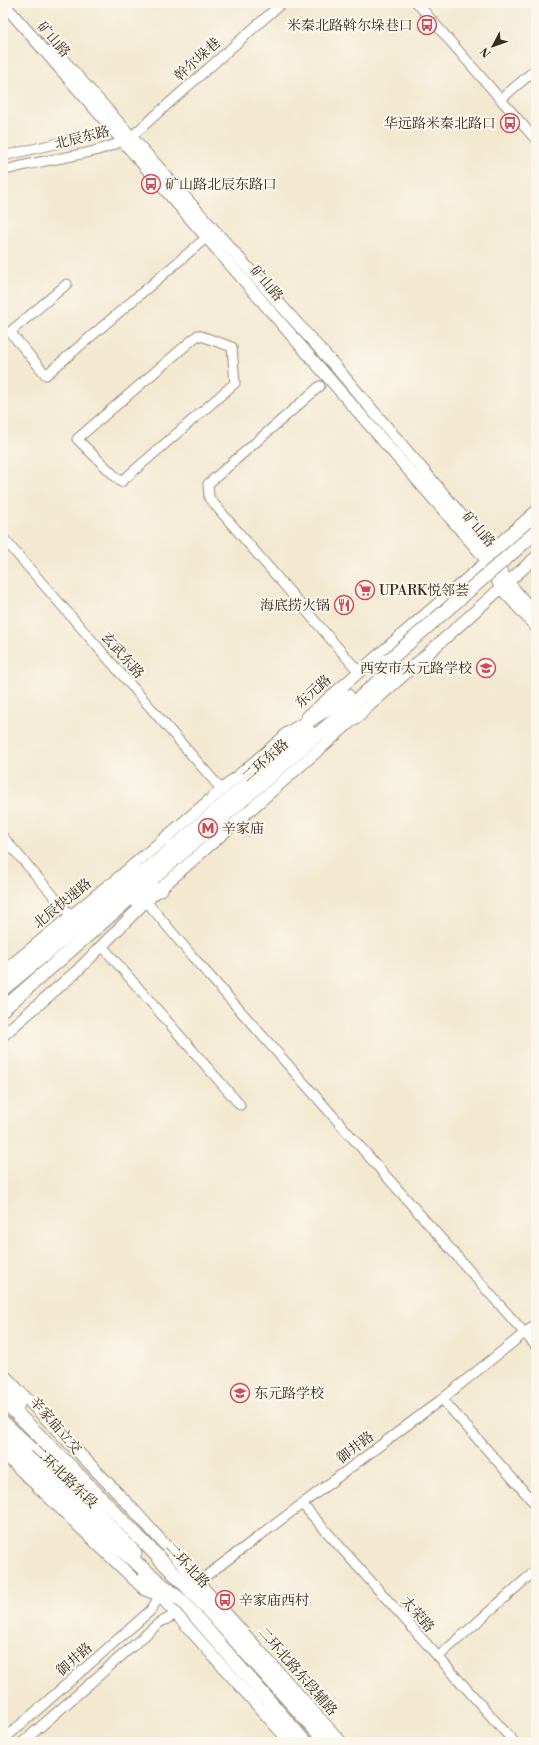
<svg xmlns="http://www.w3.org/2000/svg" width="539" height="1745" font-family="'Libre Bodoni','Noto Serif SC',serif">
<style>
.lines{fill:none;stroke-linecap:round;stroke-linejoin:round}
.minor-casing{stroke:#978a78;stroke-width:11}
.major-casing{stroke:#978a78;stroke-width:13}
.highway-casing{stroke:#978a78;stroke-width:15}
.minor{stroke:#fff;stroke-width:9}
.major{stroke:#fff;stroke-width:11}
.highway{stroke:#fff;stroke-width:13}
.highway-bridge-casing{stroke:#978a78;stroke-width:15;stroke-linecap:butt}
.highway-bridge{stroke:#fff;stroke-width:13}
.labels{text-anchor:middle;stroke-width:4;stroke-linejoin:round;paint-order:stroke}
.poi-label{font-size:14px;fill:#3b2a1e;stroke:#fbf7ec;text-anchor:start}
.street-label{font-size:14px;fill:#3b2a1e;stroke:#fbf7ec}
</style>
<rect width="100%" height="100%" fill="#fbf7ec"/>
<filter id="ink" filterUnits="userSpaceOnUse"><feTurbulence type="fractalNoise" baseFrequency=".025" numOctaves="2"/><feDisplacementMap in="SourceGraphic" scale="8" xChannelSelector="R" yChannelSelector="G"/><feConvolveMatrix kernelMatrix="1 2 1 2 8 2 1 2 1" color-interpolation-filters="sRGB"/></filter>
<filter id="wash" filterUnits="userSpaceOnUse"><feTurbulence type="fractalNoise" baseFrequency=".012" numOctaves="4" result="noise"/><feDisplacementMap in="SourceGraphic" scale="16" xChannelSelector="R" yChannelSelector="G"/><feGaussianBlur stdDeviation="0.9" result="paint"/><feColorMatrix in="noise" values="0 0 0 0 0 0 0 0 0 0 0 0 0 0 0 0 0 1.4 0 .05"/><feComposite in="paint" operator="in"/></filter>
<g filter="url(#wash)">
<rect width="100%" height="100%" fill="#f3e9d1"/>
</g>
<g filter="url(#ink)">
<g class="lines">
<g class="minor-casing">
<g id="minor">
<path d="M417,3l119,137"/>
<path d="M501,99l35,-30"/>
<path d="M3,156l111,-26 5,2"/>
<path d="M3,171c39,-13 95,-14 129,-35l150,-133"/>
<path d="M67,284l-57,48 36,43 161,-138"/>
<path d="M198,335l34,12 3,36 -114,99 -44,-43z"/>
<path d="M320,386l-112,98 1,14 150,174"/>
<path d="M3,538l219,252"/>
<path d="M508,582l-14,-28 2,-9 40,-35"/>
<path d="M3,837l68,79"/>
<path d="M146,901l46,55 344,390"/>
<path d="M102,946l138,159"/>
<path d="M442,1399l94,106"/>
<path d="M302,1504l212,238"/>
<path d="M194,1585l248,-186 94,-75"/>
<path d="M438,1657l98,-87"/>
<path d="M3,1740l147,-129 10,-15"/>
<path d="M23,1742l136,-119 18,-9"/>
</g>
</g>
<g class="major-casing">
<g id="major">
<path d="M3,3l475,547 8,10 15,28 35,39"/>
<path d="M54,50l281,316 159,188"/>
<path d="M508,582l28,33"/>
<path d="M307,717l229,-198"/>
<path d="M117,879l175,-149"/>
<path d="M3,1035l73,-63 70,-71 233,-204 157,-140"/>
<path d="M3,1374l128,133 210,235"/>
<path d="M3,1453l142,137 15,6 130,146"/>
</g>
</g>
<g class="highway-casing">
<g id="highway">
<path d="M330,733l30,-19"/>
<path d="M286,735l62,-39"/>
<path d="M135,900l26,-11"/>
<path d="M3,973l106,-87 26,-12"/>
<path d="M3,989l145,-120 161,-138"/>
<path d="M3,1009l391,-341"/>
<path d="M3,1388l15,17"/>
<path d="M3,1400l68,67 118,122 137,153"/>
<path d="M3,1422l75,70 57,61"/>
<path d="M3,1438l108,104"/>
<path d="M105,1537l77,64 123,141"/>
<path d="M144,1579l16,17"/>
</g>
</g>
<use href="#minor" class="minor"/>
<use href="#major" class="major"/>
<use href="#highway" class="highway"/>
<g class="highway-bridge-casing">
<path id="highway-bridge" d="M389,660l147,-128"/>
</g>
<use href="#highway-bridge" class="highway-bridge"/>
</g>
</g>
<defs>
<g id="bus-ring" transform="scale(1)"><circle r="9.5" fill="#fbf7ec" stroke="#d1495b" stroke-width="1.5"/><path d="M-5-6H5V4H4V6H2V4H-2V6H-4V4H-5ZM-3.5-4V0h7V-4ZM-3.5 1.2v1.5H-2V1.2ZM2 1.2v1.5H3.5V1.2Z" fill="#d1495b"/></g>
<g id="supermarket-ring" transform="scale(1)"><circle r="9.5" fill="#fbf7ec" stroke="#d1495b" stroke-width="1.5"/><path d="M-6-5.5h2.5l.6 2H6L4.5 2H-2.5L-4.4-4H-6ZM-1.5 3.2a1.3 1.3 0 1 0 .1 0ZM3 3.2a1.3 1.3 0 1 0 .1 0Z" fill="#d1495b"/></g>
<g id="restaurant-ring" transform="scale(1)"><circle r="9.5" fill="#fbf7ec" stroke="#d1495b" stroke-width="1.5"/><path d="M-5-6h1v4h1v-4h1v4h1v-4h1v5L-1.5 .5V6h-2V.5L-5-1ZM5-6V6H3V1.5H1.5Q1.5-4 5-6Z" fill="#d1495b"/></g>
<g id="school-ring" transform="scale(1)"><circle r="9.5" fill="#fbf7ec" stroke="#d1495b" stroke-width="1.5"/><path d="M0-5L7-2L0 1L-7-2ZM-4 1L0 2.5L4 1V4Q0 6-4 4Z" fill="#d1495b"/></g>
<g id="metro-ring" transform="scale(1)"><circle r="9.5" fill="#fbf7ec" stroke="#d1495b" stroke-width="1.5"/><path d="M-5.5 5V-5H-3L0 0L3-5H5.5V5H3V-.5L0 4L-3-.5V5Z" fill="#d1495b"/></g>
</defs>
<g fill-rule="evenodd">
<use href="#bus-ring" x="427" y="25"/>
<use href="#bus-ring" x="510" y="123"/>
<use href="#bus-ring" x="151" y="184"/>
<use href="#supermarket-ring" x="365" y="590"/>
<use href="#restaurant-ring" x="344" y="605"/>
<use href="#school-ring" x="486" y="668"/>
<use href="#metro-ring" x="208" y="828"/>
<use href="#school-ring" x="240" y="1393"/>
<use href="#bus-ring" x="225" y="1600"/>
</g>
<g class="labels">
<g class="poi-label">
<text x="413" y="30" text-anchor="end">米秦北路斡尔垛巷口</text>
<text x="496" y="128" text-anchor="end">华远路米秦北路口</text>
<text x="165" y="189">矿山路北辰东路口</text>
<text x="379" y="595">UPARK悦邻荟</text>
<text x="330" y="610" text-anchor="end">海底捞火锅</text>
<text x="472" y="673" text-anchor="end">西安市太元路学校</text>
<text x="222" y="833">辛家庙</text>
<text x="254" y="1398">东元路学校</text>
<text x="239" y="1605">辛家庙西村</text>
</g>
<g class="street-label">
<text transform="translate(54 39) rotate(49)" y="5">矿山路</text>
<text transform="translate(197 59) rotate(-42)" y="5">幹尔垛巷</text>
<text transform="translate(82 137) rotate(-14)" y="5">北辰东路</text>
<text transform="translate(267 283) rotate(49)" y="5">矿山路</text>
<text transform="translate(479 529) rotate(49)" y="5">矿山路</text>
<text transform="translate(123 655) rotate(49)" y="5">玄武东路</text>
<text transform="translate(313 691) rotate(-41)" y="5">东元路</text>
<text transform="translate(265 760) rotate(-41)" y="5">二环东路</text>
<text transform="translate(62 903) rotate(-39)" y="5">北辰快速路</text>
<text transform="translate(56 1425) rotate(49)" y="5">辛家庙立交</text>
<text transform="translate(355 1447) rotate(-37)" y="5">御井路</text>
<text transform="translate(65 1476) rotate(44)" y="5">二环北路东段</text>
<text transform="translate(188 1565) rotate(47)" y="5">二环北路</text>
<text transform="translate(418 1614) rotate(49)" y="5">太荣路</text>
<text transform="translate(74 1659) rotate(-41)" y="5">御井路</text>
<text transform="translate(298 1671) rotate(49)" y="5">二环北路东段辅路</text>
</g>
</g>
<rect width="539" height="1745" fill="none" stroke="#fbf7ec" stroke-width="16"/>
<g transform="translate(493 46) rotate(229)" stroke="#fbf7ec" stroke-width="3" paint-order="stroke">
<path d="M0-3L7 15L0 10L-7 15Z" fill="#3b2a1e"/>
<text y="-6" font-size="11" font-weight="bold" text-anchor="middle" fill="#3b2a1e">N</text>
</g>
</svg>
